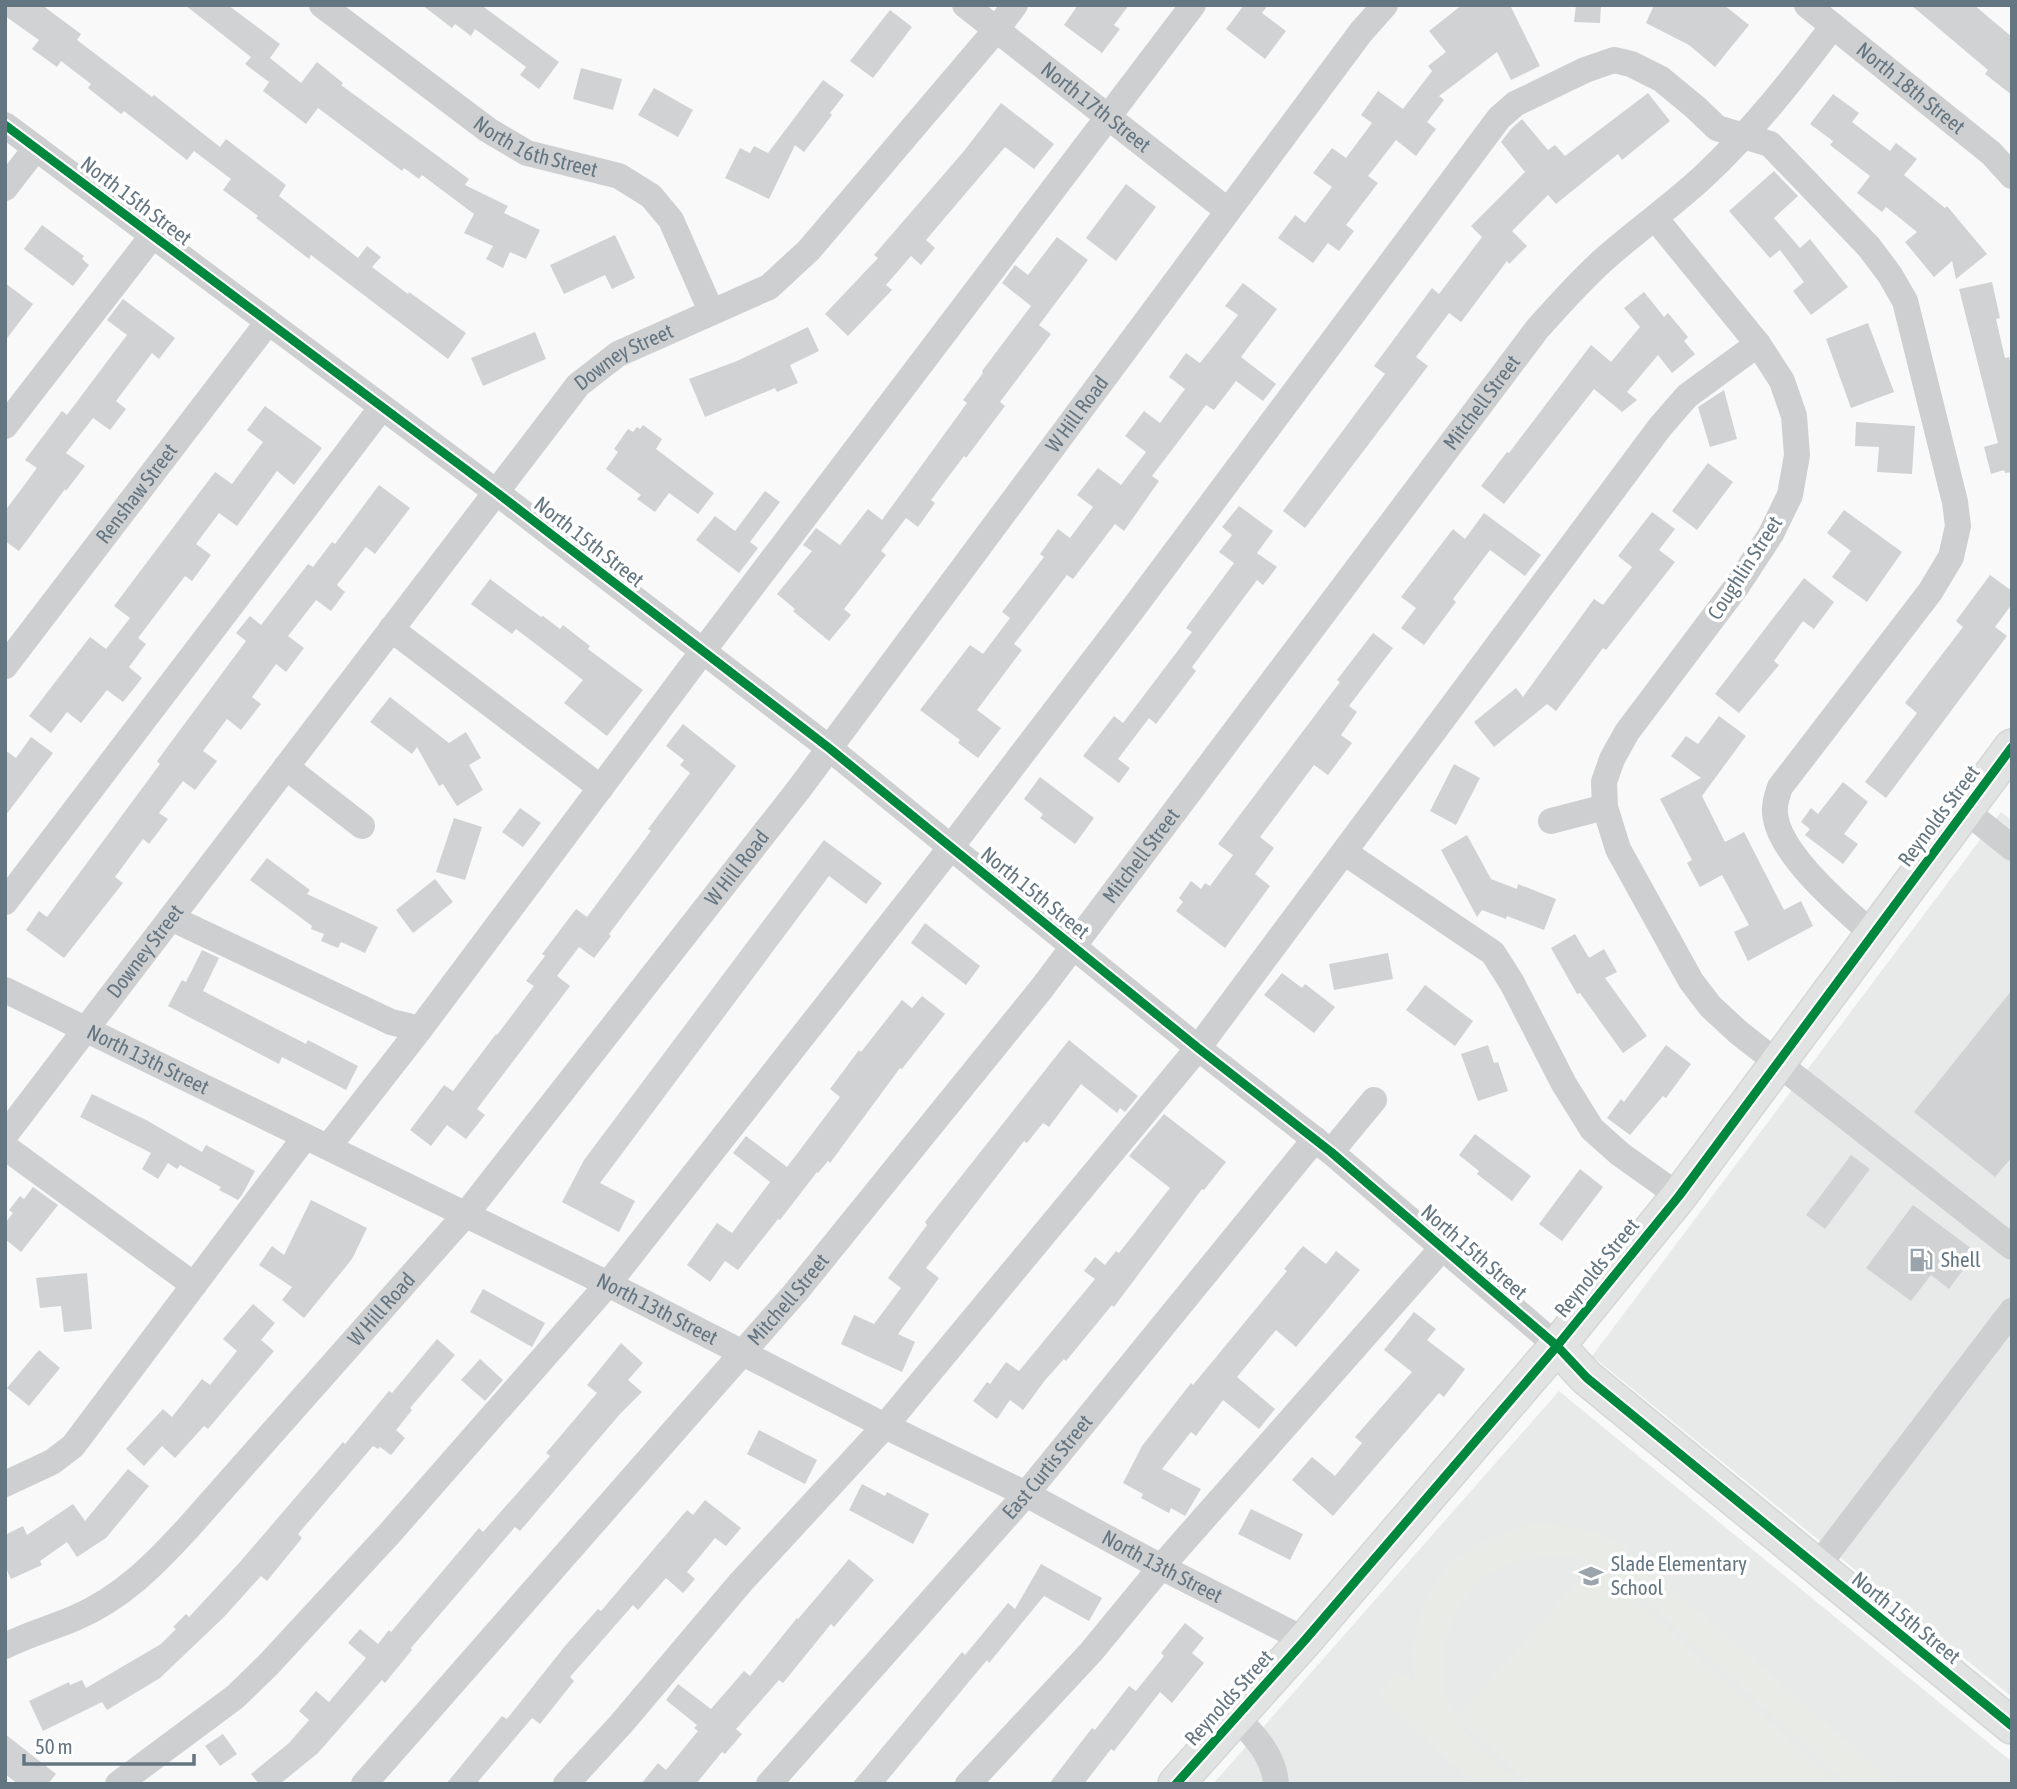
<svg xmlns="http://www.w3.org/2000/svg" width="2017" height="1789" font-family="'Asap Condensed',sans-serif">
<style>
.built{fill:#e8e9e9}
.green{fill:#e8ebe6;fill-rule:evenodd}
.building{fill:#d0d2d3}
.lines{fill:none;stroke-linecap:round;stroke-linejoin:round}
.major-casing{stroke:#d5d6d7;stroke-width:38}
.minor{stroke:#cecfd0;stroke-width:26}
.major{stroke:#e1e2e2;stroke-width:35}
.cycleway-casing{stroke:#fff;stroke-width:13}
.cycleway{stroke:#00873e;stroke-width:9}
.labels{text-anchor:middle;stroke-width:7;stroke-linejoin:round;paint-order:stroke}
.street-label{font-size:21px;fill:#657683;stroke:#fff}
.poi-label{font-size:21px;fill:#657683;stroke:#fff;text-anchor:start}
</style>
<rect width="100%" height="100%" fill="#f9f9f9"/>
<g class="built">
<path d="M2001,812l11,9v876l-420,-341z"/>
<path d="M1559,1391l453,371v22h-799z"/>
</g>
<path class="green" d="M1533,1524c30,0 58,5 86,17l277,243h-48l-225,-204 -15,-11 -11,-4 241,219h-308l-71,-63c8,21 45,47 62,63h-46l-99,-89 21,-24 18,12c-7,-39 5,-85 32,-116 19,-22 59,-37 86,-43zM1551,1557h23l19,7 -137,153c-28,-51 -7,-126 47,-150 15,-7 31,-9 48,-10z"/>
<g class="building">
<path d="M5,5h37l39,29 -4,6 75,57 2,-2 66,52 6,-8 60,46 -7,11 79,62 9,-12 14,11 -9,10 36,27 1,-2 57,41 -18,26 -137,-104 -2,4 -53,-41 2,-2 -35,-26 8,-11 -37,-28 -7,9 -63,-49 -3,3 -33,-26 3,-4 -30,-23 -4,6 -25,-18 7,-9 -34,-24z"/>
<path d="M185,5h43l52,39 -10,14 31,25 16,-21 26,21 -2,2 128,94 -4,6 43,21 -4,7 36,17 -14,29 -16,-7 -7,16 -17,-9 7,-13 -29,-13 10,-19 -52,-39 -3,4 -15,-11 -2,3 -84,-63 -12,16 -43,-33 6,-9 -24,-18 6,-7z"/>
<path d="M422,5h59l78,57 -20,27 -19,-14 6,-8 -51,-38 -4,7 -16,-12 -3,4z"/>
<path d="M1078,5h51l-15,20 6,4 -18,24 -38,-28z"/>
<path d="M1244,5h24l-6,8 24,18 -21,28 -39,-30z"/>
<path d="M1462,5h48l30,61 -29,14 -14,-28 -58,44 5,4 -17,22 9,7 -20,27 -20,-16 -28,36 10,7 -32,42 8,6 -15,20 -11,-8 -15,20 -35,-25 17,-23 10,8 27,-36 -19,-14 19,-25 14,10 26,-35 -11,-8 17,-24 25,18 29,-38 -4,-5 18,-14 -17,-21z"/>
<path d="M1576,5h25l-1,18 -26,-1z"/>
<path d="M1654,5h70l25,20 -34,42 -26,-22 -43,-22z"/>
<path d="M1911,5h63l38,32v58l-27,-21 3,-4z"/>
<path d="M890,10l22,17 -39,51 -23,-17z"/>
<path d="M581,68l41,11 -9,31 -40,-11z"/>
<path d="M823,80l21,15 -14,18 2,2 -28,37 -9,-7 -26,54 -44,-21 15,-30 10,5 4,-7 14,7z"/>
<path d="M654,88l39,22 -15,27 -40,-22z"/>
<path d="M1648,93l22,28 -48,39 -4,-6 -62,50 -8,-9 -36,36 15,15 -18,18 -2,-3 -46,61 -12,-9 -33,44 12,9 -123,162 -22,-17 102,-137 -11,-8 58,-78 7,6 43,-57 -11,-11 54,-54 -24,-30 10,-13 11,-10 26,31 7,-5 10,11z"/>
<path d="M1833,94l26,19 -7,9 38,29 6,-8 21,16 -13,16 41,33 2,-2 40,48 -31,25 -4,-18 -18,16 -29,-35 12,-10 -31,-25 -4,5 -25,-19 13,-17 -40,-31 3,-4 -23,-17z"/>
<path d="M1001,103l53,41 -20,25 -29,-22 -79,93 9,8 -14,17 -10,-9 -25,29 6,5 -44,46 -23,-22 53,-56 -4,-3 90,-104z"/>
<path d="M1774,171l24,25 -24,22 26,30 10,-9 38,48 -37,28 -18,-24 11,-9 -24,-32 -10,8 -41,-47z"/>
<path d="M1126,184l30,23 -40,54 -30,-23z"/>
<path d="M42,225l42,31 -2,3 7,6 -16,21 -49,-37z"/>
<path d="M615,235l20,43 -23,11 -7,-14 -41,19 -14,-29z"/>
<path d="M1057,237l31,23 -49,65 12,9 -51,68 5,4 -39,52 -2,-2 -33,44 4,3 -17,24 -12,-9 -25,33 5,4 -42,54 7,6 -22,26 -36,-30 2,-2 -18,-15 35,-43 -9,-6 13,-17 24,17 28,-36 14,11 85,-117 -4,-3 20,-27 -1,-2 49,-65 -29,-23 13,-18 13,10z"/>
<path d="M1992,282l8,36 -4,1 9,39 4,-1 3,11v104l-7,1 -1,-3 -13,4 -7,-27 14,-4 -39,-154z"/>
<path d="M5,283l28,21 -28,37z"/>
<path d="M1243,283l34,26 -36,48 35,27 -13,17 -27,-20 -22,29 -8,-5 -54,71 7,5 -35,50 -9,-7 -42,55 -6,-4 -53,69 8,6 -45,60 24,18 -23,30 -20,-15 2,-3 -40,-30 50,-65 13,9 27,-36 -8,-6 42,-55 -4,-3 18,-25 12,9 23,-31 -16,-12 21,-27 23,17 25,-33 -21,-16 19,-25 16,12 25,-34 -16,-12 17,-24 14,10 16,-20 22,-28 -13,-9z"/>
<path d="M1644,292l20,25 4,-4 20,24 -4,4 11,13 -23,19 -14,-18 -31,37 10,8 -15,12 -28,-23 -90,115 -23,-18 26,-34 2,1 82,-108 20,17 29,-35 -16,-19z"/>
<path d="M123,299l52,39 -16,21 -7,-6 -36,48 10,8 -16,21 -17,-12 -27,35 19,13 -19,25 -1,-2 -46,62 -14,-10v-30l32,-43 -12,-8 37,-49 5,4 60,-80 -20,-15z"/>
<path d="M1868,323l26,69 -43,16 -25,-69z"/>
<path d="M808,327l11,24 -29,14 8,18 -21,9 -2,-4 -70,29 -16,-38 48,-18z"/>
<path d="M535,332l11,27 -63,27 -12,-28z"/>
<path d="M1724,390l13,49 -27,8 -12,-40z"/>
<path d="M265,406l57,42 -28,37 -17,-14 -40,55 -18,-13 -23,31 15,11 -19,26 -7,-5 -47,62 8,6 -17,23 13,11 -19,24 -16,-12 -26,33 -14,-11 -16,21 -22,-17 61,-79 16,12 24,-31 -16,-12 101,-134 17,12 31,-42 -16,-12z"/>
<path d="M1856,422l59,4 -3,48 -35,-2 2,-25 -24,-1z"/>
<path d="M643,425l19,14 -6,10 58,44 -16,21 -29,-21 -14,19 -18,-13 4,-4 -35,-26 12,-17 -4,-3 14,-20 5,3 4,-5 3,2z"/>
<path d="M1708,463l25,19 -36,48 -25,-19z"/>
<path d="M379,485l31,23 -35,46 -9,-7 -29,38 8,7 -14,19 -15,-11 -28,36 16,12 -18,24 -10,-8 -24,33 9,7 -20,26 -14,-11 -24,32 14,10 -22,29 -12,-9 -24,32 9,6 -19,25 -6,-5 -28,38 8,6 -59,75 -38,-28 13,-19 8,6 113,-153 -3,-3 89,-120 -10,-8 14,-17 11,9 47,-61 5,3 19,-25 3,2z"/>
<path d="M765,491l15,11 -30,40 8,6 -19,25 -43,-33 19,-24 20,15z"/>
<path d="M1239,506l34,25 -16,22 20,14 -14,18 -6,-5 -65,87 4,4 -40,53 -7,-6 -31,41 12,9 -11,15 -36,-27 31,-40 9,7 69,-91 -6,-4 48,-65 -15,-11 13,-17 -10,-8z"/>
<path d="M1844,510l58,42 -35,50 -35,-25 19,-26 -24,-18z"/>
<path d="M1652,512l23,17 -16,21 16,12 -69,88 -3,-2 -47,63 -9,-7 -53,43 -20,-25 42,-34 7,9 71,-98 9,6 29,-38 -14,-11z"/>
<path d="M1484,513l57,42 -16,21 -35,-26 -37,49 3,3 -32,43 -23,-17 15,-20 -15,-11 52,-68 12,10z"/>
<path d="M1990,575l22,16v13l-17,23 12,9 -121,162 -21,-16 52,-69 -12,-10 58,-76 -7,-6z"/>
<path d="M1804,578l30,24 -20,27 -11,-8 -29,40 5,4 -40,48 -24,-19z"/>
<path d="M490,579l51,38 2,-1 17,13 3,-4 27,21 -2,3 55,41 -36,46 -43,-33 19,-23 -67,-51 -4,5 -41,-30z"/>
<path d="M1373,633l20,15 -44,58 8,6 -16,23 11,8 -24,32 -14,-10 -54,72 14,11 -19,26 15,12 -45,62 -49,-37 7,-9 -4,-4 12,-17 10,8 4,-6 5,3 23,-31 -15,-11 122,-162 -3,-2z"/>
<path d="M390,697l59,46 17,-11 15,26 -12,7 14,25 -26,16 -14,-22 -4,2 -22,-39 -5,7 -42,-32z"/>
<path d="M1719,716l27,20 -44,60 23,46 19,-10 40,78 17,-9 12,25 -65,35 -14,-29 15,-7 -27,-50 -22,12 -13,-24 5,-3 -32,-61 41,-21 -30,-22 15,-20 12,8z"/>
<path d="M683,724l53,42 -127,168 2,2 -17,22 -15,-11 -22,29 13,10 -93,123 8,6 -19,24 -19,-14 -16,21 -21,-16 34,-45 9,6 43,-57 1,1 37,-49 -8,-5 19,-25 -3,-2 34,-45 11,8 64,-86 -3,-2 42,-56 -10,-8 4,-5 -18,-14z"/>
<path d="M31,737l22,16 -48,63v-66l11,8z"/>
<path d="M1454,764l26,14 -24,47 -26,-14z"/>
<path d="M1040,777l54,41 -19,26 -35,-26 3,-4 -19,-15z"/>
<path d="M1843,782l25,20 -24,32 14,10 -15,20 -38,-29 5,-6 -9,-7 10,-14 7,6z"/>
<path d="M520,808l21,15 -18,24 -21,-15z"/>
<path d="M454,818l28,9 -17,53 -29,-8z"/>
<path d="M1467,835l24,44 26,10 1,-5 38,15 -12,31 -37,-14 -1,3 -24,-9 -5,7 -36,-67z"/>
<path d="M824,840l58,43 -16,21 -37,-28 -229,307 35,18 -16,31 -57,-30 22,-42z"/>
<path d="M267,858l43,32 -3,4 71,33 -13,26 -24,-11 -3,6 -17,-7 3,-7 -13,-5 1,-3 -62,-46z"/>
<path d="M435,879l18,23 -40,31 -17,-23z"/>
<path d="M925,923l55,43 -14,19 -55,-42z"/>
<path d="M1575,934l14,24 15,-9 13,23 -12,6 42,58 -24,17 -43,-60 -3,1 -26,-46z"/>
<path d="M202,950l17,8 -16,33 103,53 2,-4 50,26 -12,24 -64,-33 -3,7 -111,-58 14,-26 4,2z"/>
<path d="M1388,953l5,26 -59,11 -5,-26z"/>
<path d="M1282,973l20,15 3,-4 30,23 -21,26 -50,-38z"/>
<path d="M1425,985l48,36 -18,25 -49,-36z"/>
<path d="M2012,990v167l-17,20 -81,-65z"/>
<path d="M922,996l23,18 -43,55 -2,-1 -70,95 -2,-2 -10,12 -1,-1 -37,48 -2,-1 -40,51 -13,-9 -15,21 -23,-17 30,-42 15,10 38,-51 -37,-29 13,-17 41,31 53,-70 -10,-8 29,-39 2,2 41,-52 10,8z"/>
<path d="M1069,1040l69,56 -13,16 -5,-4 -3,5 -36,-29 -32,43 -6,-4 -16,20 -3,-2 -98,127 13,10 -41,56 17,8 -13,30 -61,-28 13,-29 20,9 27,-36 -13,-10 39,-53 -2,-3z"/>
<path d="M1488,1045l6,18 4,-1 10,29 -30,10 -17,-47z"/>
<path d="M1666,1045l25,19 -25,34 -3,-2 -33,39 -23,-17 14,-19 3,3z"/>
<path d="M92,1094l54,26 56,32 4,-7 49,26 -13,24 -4,5 -19,-10 2,-3 -41,-22 -3,4 -9,-6 -10,16 -16,-10 9,-16 -71,-36z"/>
<path d="M1164,1114l62,48 -22,28 -2,-1 -88,118 -2,-2 -46,56 -2,-2 -18,20 -23,31 -13,-10 -13,19 -24,-18 14,-19 3,2 16,-22 13,9 76,-92 -11,-8 11,-14 10,8 11,-14 3,2 51,-65 -41,-32z"/>
<path d="M1475,1134l56,42 -19,25 -35,-27 2,-3 -20,-16z"/>
<path d="M1851,1155l19,14 -45,60 -19,-14z"/>
<path d="M1580,1169l23,18 -41,54 -23,-17z"/>
<path d="M33,1187l25,18 -37,47 -16,-13v-16l8,-10 -4,-3 11,-14 4,3z"/>
<path d="M311,1200l56,28 -15,31 -48,59 -22,-18 10,-13 -33,-22 13,-19 12,9z"/>
<path d="M1913,1205l63,47 -27,37 -18,-14 -20,26 -45,-33z"/>
<path d="M1303,1246l23,18 10,-13 24,19 -64,77 -20,-17 -39,47 38,32 -16,20 -36,-29 -27,36 -5,-4 -29,37 39,20 -16,27 -14,-8 -2,5 -28,-15 2,-4 -20,-11 19,-37 49,-63 2,2 94,-114 -3,-2z"/>
<path d="M87,1273l5,56 -28,3 -3,-26 -21,2 -4,-30z"/>
<path d="M483,1289l62,34 -13,24 -62,-35z"/>
<path d="M253,1304l22,19 -14,17 13,11 -66,78 -4,-3 -29,32 -13,-12 -18,20 -18,-17 37,-40 9,8 30,-38 8,6 27,-34 -14,-12z"/>
<path d="M1414,1312l22,17 -9,11 38,29 -21,28 -5,-4 -106,123 -41,-36 20,-23 23,19 27,-33 -7,-6 57,-65 -28,-22z"/>
<path d="M437,1339l18,16 -45,53 2,2 -16,20 9,8 -14,17 -11,-8 -2,2 -5,-3 -75,88 4,4 -35,43 -6,-5 -37,41 -64,61 -53,32 -5,-8 -59,29 -14,-30 40,-19 1,3 12,-5 4,8 75,-44 15,-15 -3,-2 13,-13 3,3 51,-55 103,-120 2,2 44,-53 3,2z"/>
<path d="M621,1343l22,20 -15,17 14,12 -22,22 -100,117 -5,-4 -104,121 1,2 -27,33 -3,-3 -64,73 -38,31h-21l-8,-10 38,-31 20,-23 -10,-9 17,-20 13,11 37,-44 -18,-15 12,-14 18,15 11,-14 2,2 88,-104 4,4 67,-76 -4,-3 51,-60 -10,-8z"/>
<path d="M39,1350l21,18 -31,38 -22,-18z"/>
<path d="M480,1359l23,21 -18,21 -24,-21z"/>
<path d="M759,1430l58,30 -12,24 -58,-30z"/>
<path d="M128,1469l21,17 -43,52 -29,19 -10,-15 -27,19 2,4 -31,14 -6,-13v-31l18,-9 4,9 46,-31 12,17z"/>
<path d="M862,1484l23,12 2,-4 42,22 -16,30 -64,-34z"/>
<path d="M705,1500l36,28 -15,18 -11,-8 -28,34 8,7 -12,14 -17,-15 -28,32 -5,-5 -63,72 4,4 -34,43 -8,-6 -56,66h-30l56,-68 5,3 58,-73 33,-37 3,2 86,-101 6,5z"/>
<path d="M1251,1509l52,25 -13,26 -52,-26z"/>
<path d="M849,1559l25,21 -40,47 -3,-3 -48,59 -4,-3 -43,49 6,5 -17,20 -3,-2 -26,32h-55l17,-21 8,7 32,-39 -4,-3 3,-3 -31,-25 12,-16 33,25 33,-38 6,5 47,-58 1,1z"/>
<path d="M1041,1564l61,34 -13,23 -45,-25 -55,67 -2,-3 -103,124h-32l110,-132 3,3 43,-52 7,6z"/>
<path d="M1185,1623l19,15 -12,15 12,10 -32,40 -12,-11 -46,59 -3,-2 -27,35h-35l43,-56 3,2 34,-44 7,5 28,-35 -3,-3z"/>
<path d="M5,1734l51,40 -8,10h-30l-13,-10z"/>
<path d="M223,1734l14,20 -17,12 -15,-20z"/>
</g>
<g class="lines">
<g class="major-casing">
<g id="major">
<path d="M1557,1346l30,32 425,348"/>
<path d="M1176,1784l129,-144 252,-294 122,-150 333,-449"/>
</g>
</g>
<g class="minor">
<path id="s1" d="M322,5l166,125 39,23 92,23 32,20 20,24 40,91"/>
<path id="s2" d="M965,5l262,205"/>
<path id="s3" d="M1807,5l184,148 21,23"/>
<path d="M5,125l491,367 333,256 369,300 133,104 226,194"/>
<path d="M5,188l31,-40"/>
<path d="M1655,218l103,126 24,37 12,35 3,39 -7,40 -19,39 -34,52 -110,146 -15,27 -8,23 1,25 13,42 73,132 19,25 28,26 274,215"/>
<path d="M5,426l148,-191"/>
<path d="M391,629l210,159"/>
<path id="s4" d="M5,666l263,-344"/>
<path d="M286,767l76,59"/>
<path d="M1965,810l47,38"/>
<path d="M1551,821l54,-14"/>
<path d="M1344,852l149,101 19,30 52,101 28,45 28,25 59,42"/>
<path d="M5,902l377,-495"/>
<path d="M171,918l220,104 29,7"/>
<path id="s5" d="M5,990l603,294 277,142 141,68 135,73 144,73"/>
<path id="s6" d="M5,1135l573,-750 40,-31 151,-67 40,-37 187,-220 19,-25"/>
<path d="M5,1147l189,138"/>
<path d="M328,1147l92,-118 283,-378 490,-646"/>
<path d="M1331,1152l43,-52"/>
<path d="M5,1484l47,-22 21,-16 232,-309"/>
<path d="M1816,1568l196,-257"/>
<path id="s7" d="M5,1646c23,-12 47,-18 70,-28 47,-20 80,-54 113,-90l278,-314 333,-425 562,-757 24,-27"/>
<path d="M1236,1717c19,19 38,39 40,67"/>
<path d="M118,1784l117,-87 33,-32 121,-131 219,-250 343,-437 181,-237 367,-492 16,-14 70,-34 29,-10 17,4 30,15 34,28 22,21 53,16 99,103 21,28 15,26 50,201 3,24 -7,31 -21,35 -150,195c-2,6 -5,14 -5,21 -3,41 69,101 98,126"/>
<path id="s8" d="M364,1784l431,-491 247,-305 496,-660c23,-25 45,-51 71,-73 31,-27 65,-51 95,-79 49,-46 89,-97 129,-150"/>
<path d="M566,1784l55,-60 120,-142 144,-156 313,-378 462,-621 27,-31 71,-52"/>
<path id="s9" d="M769,1784l257,-290 289,-355"/>
<path d="M968,1784l123,-132 70,-85 282,-320"/>
</g>
<use href="#major" class="major"/>
<g class="cycleway-casing">
<g id="cycleway">
<path d="M5,125l491,367 333,256 369,300 133,104 226,194 30,32 425,348"/>
<path d="M1176,1784l129,-144 252,-294 122,-150 333,-449"/>
</g>
</g>
<use href="#cycleway" class="cycleway"/>
</g>
<defs>
<g id="fuel-bare" transform="scale(1.89)"><path d="M-5.5-6h7V0h2V4h1.3V-2.5L3-4.5l.8-.8L6-3V5H2.5V1h-1V6h-7ZM-4.2-4.7v3.2H.2V-4.7Z" fill="#99a4ac" stroke="#fff" stroke-width="2.5" paint-order="stroke"/></g>
<g id="school-bare" transform="scale(1.89)"><path d="M0-5L7-2L0 1L-7-2ZM-4 1L0 2.5L4 1V4Q0 6-4 4Z" fill="#99a4ac" stroke="#fff" stroke-width="2.5" paint-order="stroke"/></g>
</defs>
<g fill-rule="evenodd">
<use href="#fuel-bare" x="1921" y="1260"/>
<use href="#school-bare" x="1591" y="1576"/>
</g>
<g class="labels">
<g class="street-label">
<text dy="7" stroke="none"><textPath href="#s3" startOffset="133">North 18th Street</textPath></text>
<text dy="7" stroke="none"><textPath href="#s2" startOffset="166">North 17th Street</textPath></text>
<text dy="7" stroke="none"><textPath href="#s1" startOffset="259">North 16th Street</textPath></text>
<text transform="translate(136 201) rotate(37)" y="7">North 15th Street</text>
<text dy="7" stroke="none"><textPath href="#s6" startOffset="998">Downey Street</textPath></text>
<text dy="7" stroke="none"><textPath href="#s8" startOffset="1778">Mitchell Street</textPath></text>
<text dy="7" stroke="none"><textPath href="#s7" startOffset="1647">W Hill Road</textPath></text>
<text dy="7" stroke="none"><textPath href="#s4" startOffset="217">Renshaw Street</textPath></text>
<text transform="translate(589 542) rotate(38)" y="7">North 15th Street</text>
<text transform="translate(1745 568) rotate(-57)" y="7">Coughlin Street</text>
<text transform="translate(1939 816) rotate(-53)" y="7">Reynolds Street</text>
<text dy="7" stroke="none"><textPath href="#s8" startOffset="1211">Mitchell Street</textPath></text>
<text dy="7" stroke="none"><textPath href="#s7" startOffset="1080">W Hill Road</textPath></text>
<text transform="translate(1035 893) rotate(39)" y="7">North 15th Street</text>
<text dy="7" stroke="none"><textPath href="#s6" startOffset="231">Downey Street</textPath></text>
<text dy="7" stroke="none"><textPath href="#s5" startOffset="159">North 13th Street</textPath></text>
<text transform="translate(1474 1252) rotate(41)" y="7">North 15th Street</text>
<text transform="translate(1597 1268) rotate(-51)" y="7">Reynolds Street</text>
<text dy="7" stroke="none"><textPath href="#s8" startOffset="644">Mitchell Street</textPath></text>
<text dy="7" stroke="none"><textPath href="#s7" startOffset="513">W Hill Road</textPath></text>
<text dy="7" stroke="none"><textPath href="#s5" startOffset="726">North 13th Street</textPath></text>
<text dy="7" stroke="none"><textPath href="#s9" startOffset="422">East Curtis Street</textPath></text>
<text dy="7" stroke="none"><textPath href="#s5" startOffset="1293">North 13th Street</textPath></text>
<text transform="translate(1906 1618) rotate(39)" y="7">North 15th Street</text>
<text transform="translate(1229 1698) rotate(-48)" y="7">Reynolds Street</text>
</g>
<g class="poi-label">
<text x="1941" y="1267">Shell</text>
<text x="1611" y="1571">Slade Elementary<tspan x="1611" dy="24">School</tspan></text>
</g>
</g>
<rect width="2017" height="1789" fill="none" stroke="#657683" stroke-width="14"/>
<path d="M24 1754v10h170v-10" fill="none" stroke="#657683" stroke-width="3.5"/>
<text x="35" y="1754" font-size="21" fill="#657683" stroke="#ffffff" stroke-width="5" paint-order="stroke">50 m</text>
</svg>
